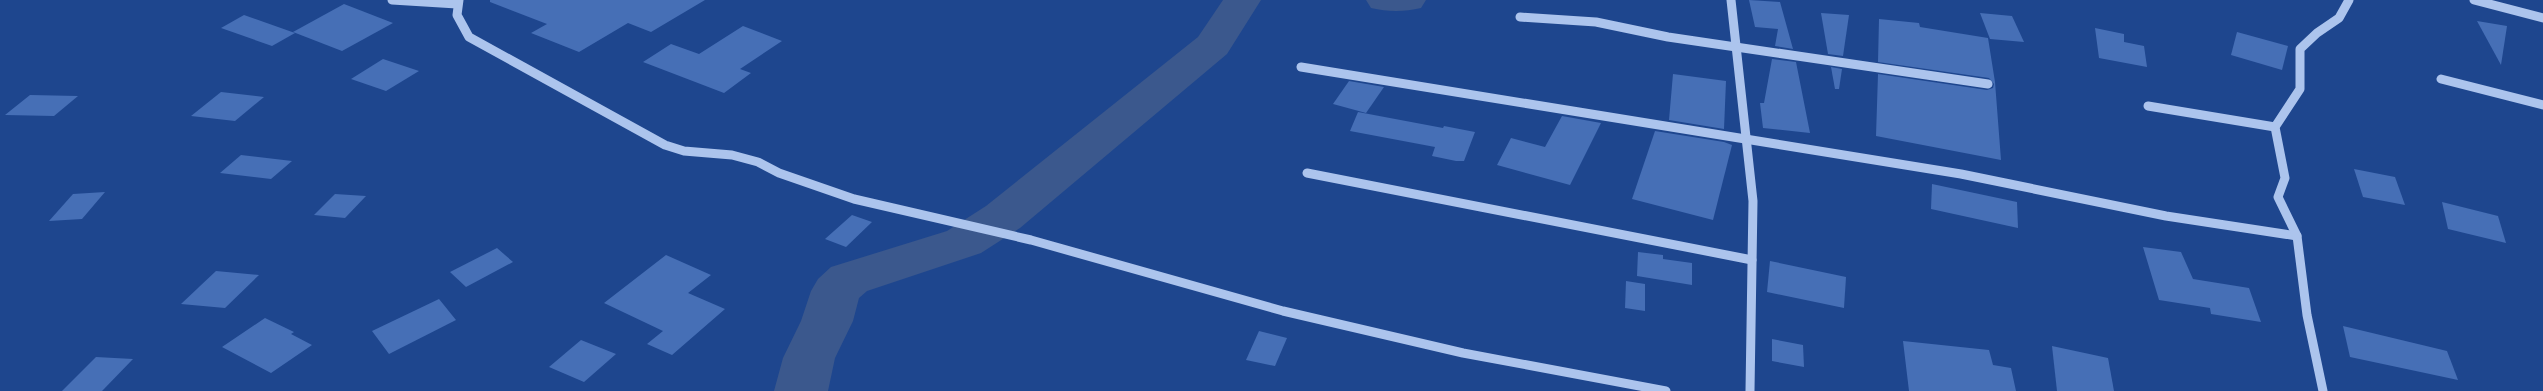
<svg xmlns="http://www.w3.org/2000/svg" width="2543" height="391" font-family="'Titillium Web',sans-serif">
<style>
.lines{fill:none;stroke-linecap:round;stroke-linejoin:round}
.river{fill:#3b588d;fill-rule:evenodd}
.building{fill:#466fb6}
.minor{stroke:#acc4ed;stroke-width:9}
</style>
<rect width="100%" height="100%" fill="#1e468e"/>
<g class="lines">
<g class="river">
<path d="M1223,0h38l-34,54 -207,174 -39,25 -114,38 -8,7 -6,23 -18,37 -7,33h-54l9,-33 18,-37 10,-30 7,-12 13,-12 116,-36 39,-25 212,-169z"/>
<path d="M1366,0h60l-5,8c-17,4 -33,4 -50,0z"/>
</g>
</g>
<g class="building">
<path d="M490,0h215l-54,32 -23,-9 -49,29 -48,-19 16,-9 -57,-22z"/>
<path d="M1749,0l31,2 13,47 -18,-3 3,-17 -23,-2z"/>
<path d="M344,4l49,19 -51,28 -49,-19z"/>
<path d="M1821,13l28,2 -6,41 -15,-2z"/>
<path d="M1980,13l32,3 12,26 -34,-3z"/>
<path d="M244,15l51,18 -23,13 -51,-18z"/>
<path d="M1879,19l40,4 1,4 68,11 7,44 6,78 -125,-24 2,-62 109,16 6,-2 1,-4 -5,-6 -111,-16z"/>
<path d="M2477,21l30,5 -6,39z"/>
<path d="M743,26l39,15 -42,28 11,4 -27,20 -81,-31 28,-18 28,10z"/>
<path d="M2095,28l29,6v8l20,4 3,21 -48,-9z"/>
<path d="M2237,32l51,14 -6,24 -51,-15z"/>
<path d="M383,59l36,12 -33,20 -35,-12z"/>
<path d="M1772,59l24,3 14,71 -47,-5 -3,-25h4z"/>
<path d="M1831,67l11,2 -3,20h-4z"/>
<path d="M1673,74l53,7 -2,48 -55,-9z"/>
<path d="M1349,81l35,6 -18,26 -33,-9z"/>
<path d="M221,92l43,5 -29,24 -44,-5z"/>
<path d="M30,95l48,1 -24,20 -49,-1z"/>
<path d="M1358,112l85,16 1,-2 31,6 -11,29h-8l-24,-5 3,-9 -85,-16z"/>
<path d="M1562,116l39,7 -31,62 -73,-20 14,-27 34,9z"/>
<path d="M1655,131l69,11 8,3 -19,75 -81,-21z"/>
<path d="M241,155l51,6 -21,18 -51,-6z"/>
<path d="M2354,169l41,8 10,28 -42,-8z"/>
<path d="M1932,184l85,18 1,26 -87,-19z"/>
<path d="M105,192l-23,27 -33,2 24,-27z"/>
<path d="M335,194l31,2 -21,22 -31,-3z"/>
<path d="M2442,202l56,14 8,27 -58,-14z"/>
<path d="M852,215l20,7 -26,25 -21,-8z"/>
<path d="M2143,247l38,5 12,27 56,9 12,34 -50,-8 -1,-6 -51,-8z"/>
<path d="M497,248l16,14 -47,25 -16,-15z"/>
<path d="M1638,252l25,3v4l29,4v22l-55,-9z"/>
<path d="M666,255l45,20 -23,18 37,16 -53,46 -25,-11 16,-13 -59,-28z"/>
<path d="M1770,261l76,16 -2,31 -77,-16z"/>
<path d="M216,271l43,4 -34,33 -44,-4z"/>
<path d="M1626,281l19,3v27l-20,-3z"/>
<path d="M439,299l17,21 -67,34 -17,-23z"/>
<path d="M265,318l29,14 -3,2 21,11 -41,28 -49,-26z"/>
<path d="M2343,326l104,25 11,29 -108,-23z"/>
<path d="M1259,331l28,7 -12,28 -29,-6z"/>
<path d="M1772,339l31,6 1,22 -32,-6z"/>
<path d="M581,340l35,14 -32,28 -35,-15z"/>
<path d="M1903,341l86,9 4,15 18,3 5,23h-107z"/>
<path d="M2052,346l56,12 6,33h-57z"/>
<path d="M96,357l37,2 -31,32h-40z"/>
</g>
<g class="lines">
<g class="minor">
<path d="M392,0l65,4"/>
<path d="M459,0l-2,15 12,22 196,108 19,6 48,4 26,7 21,11 75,26 177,41 252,71 180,42 203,38"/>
<path d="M1731,0l22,201 -3,190"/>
<path d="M2474,0l69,18"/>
<path d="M1520,17l76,5 72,15 320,47"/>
<path d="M1301,67l660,107 205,42 131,20"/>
<path d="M2441,79l102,26"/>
<path d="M2148,106l127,21"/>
<path d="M1307,173l445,87"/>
<path d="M2323,391l-16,-76 -10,-79 -19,-39 7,-19 -10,-51 25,-38v-40l17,-16 22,-15 10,-18"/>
</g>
</g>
</svg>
